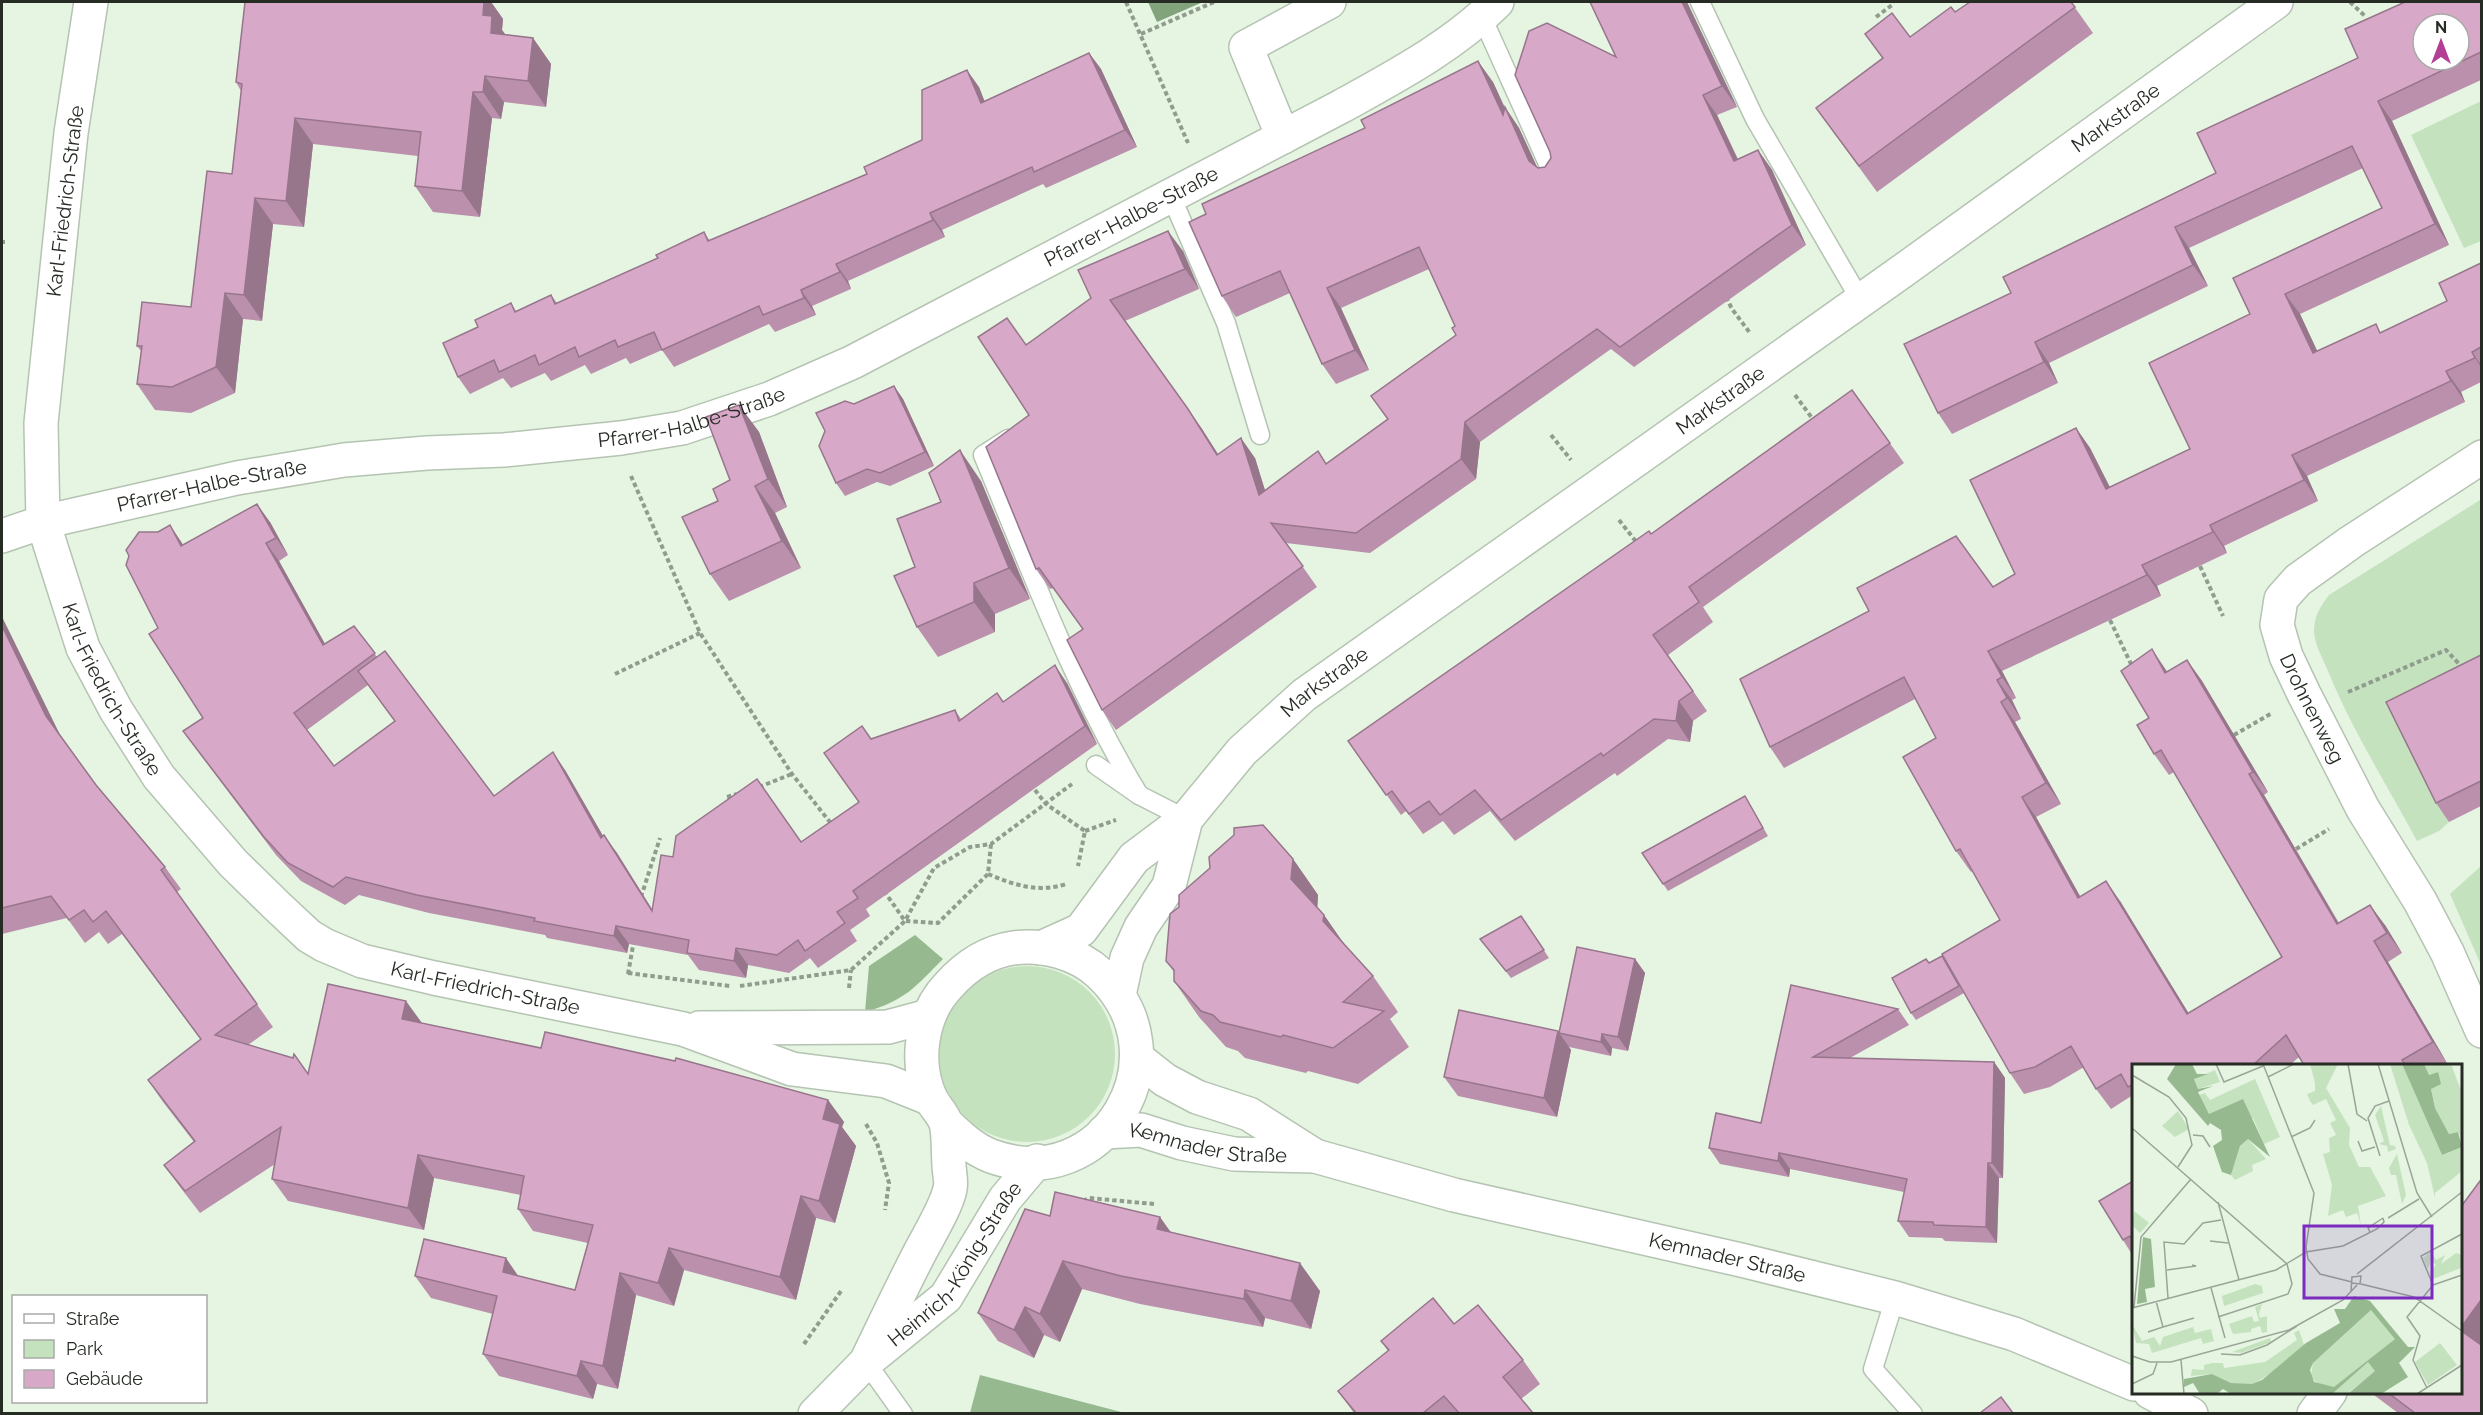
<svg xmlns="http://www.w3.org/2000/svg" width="2483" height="1415" font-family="Raleway,sans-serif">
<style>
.green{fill:#c5e2bf}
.forest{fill:#96b98f}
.water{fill:#82a37b}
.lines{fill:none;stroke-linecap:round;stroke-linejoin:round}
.lane-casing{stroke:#b5c4b2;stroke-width:21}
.street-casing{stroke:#b5c4b2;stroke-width:36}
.secondary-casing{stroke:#b5c4b2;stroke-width:36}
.path{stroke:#909c8e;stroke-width:4;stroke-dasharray:4.5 3;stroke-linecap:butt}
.lane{stroke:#fff;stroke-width:18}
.street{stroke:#fff;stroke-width:33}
.secondary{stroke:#fff;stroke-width:33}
.wall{fill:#ba90ac;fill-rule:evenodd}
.shaded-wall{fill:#97768c}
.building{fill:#d8a8c8;stroke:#97768c;stroke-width:1.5;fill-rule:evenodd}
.labels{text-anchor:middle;stroke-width:6;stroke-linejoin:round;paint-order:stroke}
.street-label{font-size:20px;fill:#262c24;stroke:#fff}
.inset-road{fill:none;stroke:#99a596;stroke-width:1.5}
.view{fill:#7b2cbf;fill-opacity:0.15;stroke:#7b2cbf;stroke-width:3}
.inset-edge{fill:none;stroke:#262c24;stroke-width:3}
</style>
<rect width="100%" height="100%" fill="#e5f5e2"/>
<g class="green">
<path d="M2481,101v140l-17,7 -53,-113z"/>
<path d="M2480,500l2,3 -1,174 -32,145 -10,9 -22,10c-30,-56 -65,-111 -89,-170 -5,-12 -13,-26 -14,-39 0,-16 6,-25 15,-37z"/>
<path d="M2481,866v99l-31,-71z"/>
<circle cx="1027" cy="1054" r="88"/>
</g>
<g class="forest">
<path d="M915,935l28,24c-29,29 -37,41 -78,53l4,-46z"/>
<path d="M980,1375l145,38h-155z"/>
</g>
<path class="water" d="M1148,2h55l-46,20z"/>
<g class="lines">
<g class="lane-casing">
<g id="lane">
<path d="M1700,2l55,117 106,182"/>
<path d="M1482,17l72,160"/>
<path d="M1171,196l55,127 34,112"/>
<path d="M1008,439l-25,16c48,115 91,233 156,340"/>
<path d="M1096,765l43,30 47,24"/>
<path d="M1895,1298l-22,71 40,45"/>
<path d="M866,1362l37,52"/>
</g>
</g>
<g class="street-casing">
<g id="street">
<path d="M1283,137l-37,-90 83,-45"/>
<path id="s1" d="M2482,457l-131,85 -53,38 -17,19 -4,26 9,31 18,38 59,115 57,92 27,51 35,79"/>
<path id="s2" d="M2,536l41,-14 194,-44 107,-18 83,-7 77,-3 117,-12 61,-10 87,-29 84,-37 489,-256c54,-30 111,-60 155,-104"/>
<path d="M2314,1414l16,-22"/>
</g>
</g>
<g class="secondary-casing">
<g id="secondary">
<path id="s3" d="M91,2l-20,131 -30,290 2,99 40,126 33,62 43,67 74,86 44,43 32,30 15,9 38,16 72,17 249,51 109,40 94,12 45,18"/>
<path id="s4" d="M1041,948l40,-18 53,-72 52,-39 56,-68 62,-56 597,-423 375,-270"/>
<path d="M1119,995l8,-37 14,-31 28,-41 17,-67"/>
<path d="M699,1028l189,-1 41,-11"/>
<path d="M1137,1058l28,22 32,17 52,17 66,42"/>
<path id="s5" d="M1104,1132l37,-2 41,13 52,11 81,2 139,39 287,65 154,38 119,36 120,50"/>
<path d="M866,1362c17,-35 34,-71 52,-106 9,-18 28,-48 32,-67 2,-7 -1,-17 -1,-24 -1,-13 0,-30 -3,-42 -3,-9 -11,-16 -15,-24 -17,-37 -10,-85 18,-114 17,-19 38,-33 64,-37 30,-4 65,5 87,26 88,83 3,223 -109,182 -18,-7 -32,-20 -45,-33"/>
<path d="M2150,1392l41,22"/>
<path id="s6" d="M815,1414l51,-52 80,-65 59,-98 32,-38"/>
</g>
</g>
<g class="path">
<path d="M1126,2l62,141"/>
<path d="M2350,2l16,15"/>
<path d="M1876,17l16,-12 1,-3"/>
<path d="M1141,34l73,-32"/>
<path d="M2,242h3"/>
<path d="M1726,297l6,12 18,24"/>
<path d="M1795,395l17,23"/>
<path d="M1551,435l20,25"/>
<path d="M631,476l69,157 92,141 41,52"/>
<path d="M1619,520l19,24"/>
<path d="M2200,566l23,50"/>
<path d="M2110,620l22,46"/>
<path d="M615,674l85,-41"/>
<path d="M2348,692l98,-42 16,17"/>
<path d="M2234,735l38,-22"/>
<path d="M759,787l33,-13"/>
<path d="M1035,790l11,14 39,27 -7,35"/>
<path d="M727,797l10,-3"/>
<path d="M1085,831l31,-11"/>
<path d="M2296,849l33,-20"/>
<path d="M988,874c26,11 50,19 78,10"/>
<path d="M884,891l21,30 33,2 50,-49 3,-30"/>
<path d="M641,897l19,-59"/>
<path d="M628,973l102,13"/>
<path d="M628,974l6,-34"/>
<path d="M740,986l111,-16 54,-49 29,-53 36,-21 21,-3 81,-60"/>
<path d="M849,988l2,-18"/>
<path d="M866,1124l11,19 12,40 -4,27"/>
<path d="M1083,1201l6,-3 65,6"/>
<path d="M804,1344l37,-53"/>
</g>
<use href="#lane" class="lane"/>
<use href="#street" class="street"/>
<use href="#secondary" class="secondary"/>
</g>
<g class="wall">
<path d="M245,2h246l12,17 -1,11 3,4 28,4 18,26 -5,43 -42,-5 -3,17 -9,-1 -12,99 -47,-5 -18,-26 3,-30 -105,-12 -9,83 -31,-3 -11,97 -19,-2 -8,74 -44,20 -36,-3 -18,-26 4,-33 -4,-5 54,-39 41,-133 9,-83 -5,-9z"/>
<path d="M1687,2l50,105 -20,8 21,44 20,-9 14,20 34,75 -172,122 -23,-18 -131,93 -4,37 -106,74 -84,-10 31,44 -201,143 -14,-20 -19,-81 -29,-41 -4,1 -14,-20 -10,-225 157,-93 16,38 -74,32 77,108 16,25 37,4 10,33 61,-28 61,-44 -16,-23 85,-61 -1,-9 -26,-57 -88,39 28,62 -33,14 -14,-20 -32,-71 -54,24 -14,-21 271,-214 12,26v-1l14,21 18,39h8l71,-110z"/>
<path d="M2071,2l22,31 -216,159 -61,-84 66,-50 -17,-24 45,3 45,-25z"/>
<path d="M2481,2v78l-89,41 57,124 -149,69 17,37 64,-19 66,-31 34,-38v119l-20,10 4,10 -158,74 11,25 -94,45 3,7 -70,33 4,10 -159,75 14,27 -4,2 9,19 -6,3 46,82 -25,13 44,79 40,5 68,112 94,-56 -108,-185 -5,3 -15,-21 -5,-36 18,-46 20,-12 15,21 66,111 -4,3 75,128 46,2 17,28 -14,9 59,101 -4,2h-139l-5,-8 -9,8h-157v30l-22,14 -15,-20 -12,-22 -34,20 -26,7 -14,-21 -10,-153 -28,-49 -1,1 -15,-21 -20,-113 -21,-39 -131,69 -14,-21 223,-160 22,-13 61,-146 14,20 20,39 80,-38 60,-135 132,-106 -19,-40 -174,80 19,38 -159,77 9,20 -106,51 -14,-21 73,-120 205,-120z"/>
<path d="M1089,53l12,16 36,78 -91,41 -3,-4 -101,46 3,7 -97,44 3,8 -39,17 4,9 -41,17 -6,-8 -95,43 -12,-17 -32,14 -4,-6 -35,16 -6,-9 -34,16 -6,-8 -34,15 -8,-10 -33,16 -12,-17 20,-50 33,-24 5,8 35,-16 6,8 101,-45 46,-26 6,9 157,-67 55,-34 57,-53 5,14z"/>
<path d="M894,386l9,13 31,67 -44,20 -13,-4 -32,14 -9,-13 18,-79z"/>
<path d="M1852,390l52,73 -201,144 10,15 -45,33 39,56 -14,10 -3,21 -22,-3 -51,37 -2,-3 -100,68 -25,-30 -36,24 -11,-14 -20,13 -17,-23 -5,4 -53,-74 303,-207z"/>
<path d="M739,405l20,27 28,75 -12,6 26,55 -72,33 -19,-27 8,-73 12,-21z"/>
<path d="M981,481l49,118 -35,15v18l-57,25 -21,-30 -2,-60 26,-65z"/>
<path d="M270,522l18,33 -9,6 46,83 29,-18 23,31 117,139 71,-26 38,66 14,17 35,56 21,-52 128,-15 58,-39 12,-64 84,-29 6,9 42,-17 64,-19 30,61 -231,165 4,7 -20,14 7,11 -39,27 -8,-10 -21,15 -41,-8 -2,13 -47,-8 -11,-15 -59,-11 -2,9 -80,-15 -2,-3 -116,-22 -70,-18 -14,10 -44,-24 -25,-26 -80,-106 -13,-18 20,-13 -45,-90v-96l25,13zM368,685l27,37 -61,44 -27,-36z"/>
<path d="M2,617l58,118 36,50 69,82 16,22 -4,3 96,135 -25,18 60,29 114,-51 119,25 287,52 16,22 -2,5 14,19 -21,77 -19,-5 -20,82 -112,-30 -10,36 -38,-11 -18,94 -21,-5 -4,15 -94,-23 -16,-22 10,-40 -62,-16 -16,-22h103l57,14 13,-47 -55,-12 -15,-22 3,-14 -87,-17 -10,52 -136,-29 -16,-22 3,-15 -75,49 -20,-26 -16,-22 30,-23 -31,-40 -15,-22 53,-40 -79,-106 -14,10 -9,-12 -14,11 -18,-25 -65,16z"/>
<path d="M2481,655v151l-32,16 -13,-19z"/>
<path d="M1745,796l23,40 -100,55 -26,-38z"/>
<path d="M1293,859l25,36 -1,13 7,7 20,29 29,32 25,36 -8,7 19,28 -51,37 -50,-13 -2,2 -61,-15 -7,-7 -12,-4 -27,-30 -25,-36v-9l-8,-11 13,-54z"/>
<path d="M1521,916l28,42 -38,20 -31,-39z"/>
<path d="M1942,956l22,37 -48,27 -5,-7z"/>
<path d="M1635,959l10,14 -17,78 -16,-3 -1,8 -42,-9 2,3 -14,67 -99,-21 -14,-19 115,-45z"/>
<path d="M1791,985l107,24 11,16 -59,33 144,4 11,16 -2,100h-4l-2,65 -52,-2 -3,-3 -33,-1 -11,-16 6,-29 -114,-23 -1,8 -69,-13 -11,-16 52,-25z"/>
<path d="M2133,1181v75l-10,-16z"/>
<path d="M1050,1216l121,16 149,59 -9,38 -46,-11 -2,9 -123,-23 -58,-15 -22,53 -16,-7 -10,23 -36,-17 -20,-28z"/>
<path d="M1454,1324l69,36 17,24 -19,15 12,14h-179l-16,-22 50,-40 -7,-10z"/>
<path d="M2370,1392h90l21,21h-83z"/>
</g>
<g class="shaded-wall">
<path d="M484,2h7l12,17 -1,11 9,12 -20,-9 -8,-18z"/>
<path d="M1682,2h5l50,105 -15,-21z"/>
<path d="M533,38l18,26 -5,43 -18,-26z"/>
<path d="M1089,53l12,16 36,78 -12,-17z"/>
<path d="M1478,61l15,21 24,53 -14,-20z"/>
<path d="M967,70l12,17 13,33 -11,-17z"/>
<path d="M485,76l19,26 -3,17 -18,-27z"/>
<path d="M473,92l19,26 -12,99 -18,-26z"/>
<path d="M1703,95l14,20 31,67 -14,-21z"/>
<path d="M2378,101l14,20 57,124 -14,-21z"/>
<path d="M1505,107l14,21 25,54 -15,-21z"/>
<path d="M295,118l18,26 -9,83 -18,-26z"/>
<path d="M1758,150l14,20 34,75 -14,-20z"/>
<path d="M255,198l18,26 -11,97 -18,-26z"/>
<path d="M930,213l12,17 3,7 -12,-17z"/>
<path d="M2175,227l14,21 19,38 -15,-21z"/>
<path d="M1168,231l15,20 16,38 -14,-20z"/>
<path d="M836,264l12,17 3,8 -11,-17z"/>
<path d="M1327,288l14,20 28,62 -14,-20z"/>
<path d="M801,290l11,16 4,9 -12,-17z"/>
<path d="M225,293l18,26 -8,74 -19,-26z"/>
<path d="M2285,294l15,20 28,60 -15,-21z"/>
<path d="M2035,342l14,21 9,20 -14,-21z"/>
<path d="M2472,352l9,13v2l-6,-9z"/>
<path d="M2446,371l15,21 4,10 -14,-21z"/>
<path d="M894,386l9,13 31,67 -9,-14z"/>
<path d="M739,405l20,27 28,75 -19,-28z"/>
<path d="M1188,409l14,20 29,46 -14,-20z"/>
<path d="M1465,422l15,20 -4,37 -15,-20z"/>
<path d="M2076,428l14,20 31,62 -15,-21z"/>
<path d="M1241,438l14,20 18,58 -14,-21z"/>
<path d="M960,450l21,31 49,118 -21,-31z"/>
<path d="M2292,455l15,21 11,25 -14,-21z"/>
<path d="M755,486l20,27 26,55 -19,-27z"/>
<path d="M257,504l13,18 18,33 -12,-17z"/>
<path d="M170,525l12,18 11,21 -12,-18z"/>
<path d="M2210,525l14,21 3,7 -14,-21z"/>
<path d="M266,543l13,18 56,101 -12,-17z"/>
<path d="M2142,565l15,21 4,10 -14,-21z"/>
<path d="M974,583l21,31v18l-21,-30z"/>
<path d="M2,617l60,122 -16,-23 -44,-90z"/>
<path d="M2152,649l14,21 14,23 -15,-20z"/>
<path d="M1988,651l14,20 14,27 -14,-21z"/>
<path d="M2187,660l15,21 66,111 -15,-20z"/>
<path d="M1055,665l12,18 30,61 -12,-18z"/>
<path d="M1997,680l15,20 9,19 -14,-21z"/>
<path d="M1679,701l14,20 -3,21 -14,-21z"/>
<path d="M2001,702l14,20 46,82 -15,-21z"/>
<path d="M553,752l12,18 49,85 -13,-17z"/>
<path d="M2249,774l15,21 87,150 -14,-21z"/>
<path d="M2022,797l14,20 56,101 -14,-20z"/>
<path d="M604,835l13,18 47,76 -12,-18z"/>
<path d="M1293,859l25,36 -1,20 -26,-36z"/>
<path d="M2106,881l14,20 82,134 -15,-21z"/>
<path d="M2370,905l15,20 17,28 -15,-20z"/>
<path d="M1324,915l25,36 -26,-30z"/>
<path d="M616,926l13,18 -2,9 -13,-17z"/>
<path d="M2374,941l14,21 59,101 -14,-21z"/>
<path d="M736,948l12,17 -2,13 -12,-17z"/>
<path d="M1635,959l10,14 -17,78 -10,-14z"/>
<path d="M406,1001l16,22 -20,-4z"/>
<path d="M1558,1031l13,19 -14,67 -13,-19z"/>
<path d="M1602,1034l10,14 -1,8 -10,-14z"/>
<path d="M1994,1062l11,16 -2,100 -11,-15z"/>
<path d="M828,1100l16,22 -2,5 14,19 -21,77 -16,-22 4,-82z"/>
<path d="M1779,1153l11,16 -1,8 -11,-16z"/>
<path d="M418,1155l16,23 -10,52 -16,-22z"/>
<path d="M1988,1163l11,15 -2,65 -11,-16z"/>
<path d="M801,1196l15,22 -20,82 -16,-23z"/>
<path d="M1160,1217l20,28 -23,-16z"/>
<path d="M669,1248l15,22 -10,36 -16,-23z"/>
<path d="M506,1258l15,22 -18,-8z"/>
<path d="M1063,1261l19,28 -22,53 -20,-28z"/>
<path d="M1300,1263l20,28 -9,38 -20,-28z"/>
<path d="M620,1273l16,22 -18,94 -15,-23z"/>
<path d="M1245,1290l20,28 -2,9 -19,-28z"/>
<path d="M2481,1300v52l-21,-22v-1z"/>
<path d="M1025,1307l19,28 -10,23 -20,-28z"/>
<path d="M581,1361l16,23 -4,15 -16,-23z"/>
</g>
<g class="building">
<path d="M245,2h239l-1,13 9,1 -1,17 42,5 -5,43 -43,-5 -2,16h-10l-11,99 -47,-5 6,-54 -126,-14 -9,83 -31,-3 -11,97 -19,-2 -9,74 -44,20 -35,-3 5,-38h-5l5,-44 49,5 16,-136 25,3 10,-90 -6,-2z"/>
<path d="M1590,2h92l40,84 -19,9 31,66 24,-11 34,75 -172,122 -23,-18 -132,93 -4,37 -105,74 -85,-10 32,43 -201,144 -35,-70 16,-11 -44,-61 -3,1 -50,-122 43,-32 -51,-78 29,-19 19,27 65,-47 -13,-28 90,-39 17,38 -75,31 78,109 29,46 24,-17 18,57 59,-44 8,13 62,-45 -17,-23 85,-61 -4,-7 3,-2 -36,-79 -92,41 28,62 -33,14 -42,-93 -58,25 -33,-74 17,-8 -4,-10 163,-76 -4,-8 117,-59 25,54 2,-8 24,54 9,7 7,-1 6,-9 -1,-6 -35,-77 14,-44 18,-8 69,34z"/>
<path d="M1970,2h101l4,5 -216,159 -43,-58 67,-50 -18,-24 27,-21 18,24 41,-30 4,5z"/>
<path d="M2405,2h76v50l-103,49 57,123 -150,70 28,59 63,-29 4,9 67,-32 -8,-18 42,-20v84l-9,5 3,6 -29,13 5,10 -159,74 12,25 -94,45 3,7 -71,33 5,10 -159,76 14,26 -5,3 10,18 -6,4 45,81 -24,14 56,101 28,-17 81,133 95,-57 -121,-207 -7,4 -17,-29 12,-7 -28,-47 31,-22 13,24 22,-13 66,112 -4,2 88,150 33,-19 17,28 -13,8 59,101 -31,18 3,5h-101l-18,-30 -33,30h-120v21l-1,-1 -4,2 -7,-13 -25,15 -25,-43 -36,21 -25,6 -68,-119 58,-34 -40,-71 -4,2 -53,-94 33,-19 -32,-61 -134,70 -30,-68 129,-68 -12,-23 99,-52 37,51 22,-13 -45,-94 106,-52 30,61 84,-40 -41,-86 101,-49 -17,-36 149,-70 -30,-62 -177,81 18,38 -158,77 9,20 -106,51 -34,-69 107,-51 -8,-16 213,-104 -19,-40 161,-75 -13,-29zM2423,24h36v36h-36z"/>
<path d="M1089,53l36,77 -91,42 -2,-5 -102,46 3,7 -97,44 4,8 -39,18 3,8 -41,17 -4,-9 -97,44 -8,-18 -36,15 -3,-7 -36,17 -4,-10 -36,18 -4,-10 -36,17 -5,-12 -36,17 -15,-34 35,-16 -3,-7 36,-17 4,9 36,-17 4,9 103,-46 -2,-3 48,-23 4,9 159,-67 -3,-7 58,-27v-50l45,-20 14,33z"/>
<path d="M894,386l31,66 -45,21 -13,-4 -31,14 -17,-37 6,-15 -9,-18 29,-12 9,3z"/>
<path d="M1852,390l38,53 -201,144 10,15 -46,33 40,56 -14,10 -3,20 -22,-2 -51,37 -2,-3 -100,67 -26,-30 -35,25 -11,-14 -20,13 -17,-23 -6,4 -38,-54 301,-210 2,3z"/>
<path d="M739,405l29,74 -13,7 27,55 -72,33 -28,-57 36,-16 -5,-12 17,-9 -24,-63z"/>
<path d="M960,450l49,118 -35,15v19l-57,25 -23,-51 21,-9 -18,-48 44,-17 -12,-29z"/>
<path d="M257,504l19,34 -10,5 57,102 31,-19 21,27 -81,60 40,53 61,-45 -37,-50 27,-20 109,145 59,-44 48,86 3,-3 48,76 9,-56 12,2 3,-21 81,-57 44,63 58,-40 -35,-49 38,-27 9,13 84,-29 4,11 38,-28 6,9 52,-37 30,61 -232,165 5,7 -21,14 8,11 -40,28 -7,-11 -21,15 -41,-7 -2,13 -47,-8 2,-13 -73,-14 -2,10 -80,-15 1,-3 -118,-23 -71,-18 -13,10 -45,-24 -24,-26 -81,-106 20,-13 -54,-84 9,-6 -32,-63 3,-9 -3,-6 13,-18h19l12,-7 11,21z"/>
<path d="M2,626l44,90 50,69 69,82 -4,3 96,134 -42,31 78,23 1,-4 14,20 20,-90 78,17 -4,18 139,29 4,-16 130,29 1,-3 152,42 -5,19 17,5 -21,77 -18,-5 -21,81 -111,-29 -11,35 -38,-10 -17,93 -22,-5 -4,15 -94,-22 14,-58 -82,-20 9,-37 82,19 -3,14 72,18 18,-65 -75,-16 6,-33 -106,-21 -10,53 -136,-29 9,-52 -96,64 -21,-26 31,-24 -47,-61 53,-41 -95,-128 -13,11 -9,-12 -15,10 -18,-24 -49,12z"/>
<path d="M2481,655v126l-45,22 -50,-101z"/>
<path d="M1745,796l18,32 -100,56 -21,-31z"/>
<path d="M1263,825l30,34 -2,20 33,36 -1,6 50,55 -30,26 41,9 -51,37 -50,-13 -2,2 -61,-15 -7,-7 -12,-4 -27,-30v-11l-8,-9 4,-47 9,-7v-12l31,-27 -1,-11 25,-22v-7z"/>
<path d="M1521,916l23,34 -38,21 -26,-32z"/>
<path d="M1577,947l58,12 -17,78 -16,-3 -1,8 -42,-9z"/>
<path d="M1942,956l17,30 -48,27 -19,-35 34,-19 3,4z"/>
<path d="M1791,985l107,24 -85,48 181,5 -2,101h-4l-2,64 -52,-2 -1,-3 -35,-1 9,-42 -128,-26 -1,8 -69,-13 7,-35 45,10z"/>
<path d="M1459,1010l99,21 -14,67 -100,-21z"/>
<path d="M2133,1181v60l-3,-5 -7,4 -24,-39z"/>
<path d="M2480,1181l1,1v118l-21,29v-121z"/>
<path d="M1055,1192l105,25 -3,12 143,34 -9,38 -46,-11 -1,9 -123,-23 -58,-15 -23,53 -15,-7 -11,23 -36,-17 47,-104 25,7z"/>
<path d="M1433,1298l21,26 24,-19 45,55 -20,17 30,36h-74l-15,-17 -21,17h-67l-18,-22 51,-41 -8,-9z"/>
<path d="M2460,1330l21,15v68h-66l-28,-21h73z"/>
<path d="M2001,1397l12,16h-33z"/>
</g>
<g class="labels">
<g class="street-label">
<text dy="7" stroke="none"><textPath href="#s4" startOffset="1366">Markstraße</textPath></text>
<text transform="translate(65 201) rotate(-83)" y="7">Karl-Friedrich-Straße</text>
<text dy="7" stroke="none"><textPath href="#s2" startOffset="1188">Pfarrer-Halbe-Straße</textPath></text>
<text dy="7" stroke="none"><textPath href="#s4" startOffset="880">Markstraße</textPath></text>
<text dy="7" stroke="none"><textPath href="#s2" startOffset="702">Pfarrer-Halbe-Straße</textPath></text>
<text dy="7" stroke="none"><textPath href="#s2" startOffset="216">Pfarrer-Halbe-Straße</textPath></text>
<text dy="7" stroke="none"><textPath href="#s4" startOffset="394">Markstraße</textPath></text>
<text dy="7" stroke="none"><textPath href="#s3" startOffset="705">Karl-Friedrich-Straße</textPath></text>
<text dy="7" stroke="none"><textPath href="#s1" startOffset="364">Drohnenweg</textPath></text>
<text dy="7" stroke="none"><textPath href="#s3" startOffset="1209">Karl-Friedrich-Straße</textPath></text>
<text dy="7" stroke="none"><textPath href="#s5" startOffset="106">Kemnader Straße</textPath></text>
<text dy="7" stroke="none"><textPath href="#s5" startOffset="639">Kemnader Straße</textPath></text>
<text dy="7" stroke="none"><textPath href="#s6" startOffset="207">Heinrich-König-Straße</textPath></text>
</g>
</g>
<g transform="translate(2132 1064)">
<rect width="330" height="330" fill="#e5f5e2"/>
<path d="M178,0h28l-12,24 24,40 -1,17 10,22h11l16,29 -28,10 3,19 -4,-12 -11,4 -3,-7 -15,6 4,-31 -9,-31 7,-2 -1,-14 7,-3 -6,-12 6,-3 -10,-21 -13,6 -3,-4 -3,-7 8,-3v-8zM258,0h12l40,91 20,-8v24l-27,22v5l-8,-35 -18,-38zM292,0h27l11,29v47l-4,-8 -9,2 -14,-26 -4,-19 7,-17 -10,3zM83,6l5,12 -22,7 -4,-10zM123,15l25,58 -16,7 -11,-26 -44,-4 -10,-19 6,-2 5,7zM249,42l9,39 5,1 1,3 -8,3 -1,-6 -8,-2 5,-3 -9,-26zM46,47l11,18 -14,8 -13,-11zM116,75l18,20 -14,6 1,6 -18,9 -4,-5 9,-29zM265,90l9,41 -4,9 -6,-29h-5l-2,-7zM2,147l15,12 -9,10 -8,-8zM299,187l5,9 9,-5 -4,9 15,-11 6,2 -1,13 -28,11 -3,-7 6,-7 -5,-5 -3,9 -5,-11zM123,220l7,2 1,7 -39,13 -2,-10zM130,240l-3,10 1,4 7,-2v16l-5,1 -2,-7 -9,3v3l-18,2 -4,-10 23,-8 2,6 5,-1 -4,-14zM239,246l25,28 -28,23 8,10 -29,23h-15l21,-21 -19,15 -16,-3 -7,-9 2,-13zM0,260l10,17 12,-4 6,9 3,-9 30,-10 2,6 16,-4 3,12 -11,3 -2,-6 -49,15 -3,-9 -13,-1zM167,266l5,15 -20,20 -32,20 -21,-2 -19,-9 -21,2 1,-7 12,1v-5l8,-2h11l1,5 41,-6 32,-22 -3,-7zM138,274l1,4 -30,11 -9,-1zM308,279l17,22 -29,20 -13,-23z" fill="#c5e2bf"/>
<path d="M44,0h16l5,10h11l-14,5 4,10 15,-3 -15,6 11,22 34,-15 27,58 -22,-18 -8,7 -9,29 -9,-3 -9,-26 9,-6 -1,-10 -11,-7 -2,3 -41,-47zM270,0h22l5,11 9,-3 3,12 -10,5 4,19 14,26 9,-2 4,15 -20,8zM11,173l8,2 4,48 -10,2 2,13 -10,2zM222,232l16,5 38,46h7l-16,16 9,14 -27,17h-33l27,-23 -7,-9 -36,32h-101l-8,-5 -6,5h-17l-7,-11 -9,4v-8l28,-5 19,9 21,1 10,-4 44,-37 34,-20 -6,-14h11zM239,246l24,29 -61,48 -20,-5 -4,-12 3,-7z" fill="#96b98f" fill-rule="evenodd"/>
<path class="inset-road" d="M84,0l8,18 39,-16M131,0l51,129 -8,54 2,12 12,15 32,8M216,0l9,50 10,7M246,0l39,129 15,24M0,11l37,22 17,21 6,27 -14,22M136,13l26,-13M0,64l155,136 5,20 -4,10 -70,23M61,71l10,1 7,11M159,73l19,-9 5,-8M226,77l4,10 13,-4M248,92l-12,-38 7,-12 14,-5M86,138l21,78M256,154l31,-19M238,168l-2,-4 15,-10M78,177l18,2M35,206l29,-4 -4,-1M225,210l105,-82M229,220l53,13 48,34M301,221l-12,-29 41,-22M301,221l29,-10M79,224l14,50M219,227l1,-14 9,-1 -1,8 -8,-1M36,234l-4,-56 20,2 19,-21 18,-3M2,243l7,-70 50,-58M0,244l144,-38 30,-18 37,-6 34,-17 7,-7 -1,-4M31,263l31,-9M16,268l15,-5 -7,-26M89,290l19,1 27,-10 30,-19M0,292l18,6h21l118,-32 54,-30 14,-15M49,296l3,34M0,320l21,-10 4,-11M295,324l-14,-28 7,-24 -13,-19 26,-32M285,330l45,-29"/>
<path class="view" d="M172,162h128v72h-128z"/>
<rect width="330" height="330" class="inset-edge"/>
</g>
<rect width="2483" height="1415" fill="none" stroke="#262c24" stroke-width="6"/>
<rect x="12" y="1295" width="195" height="108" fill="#ffffff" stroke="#a8aba7" stroke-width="1.5"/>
<rect x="24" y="1314" width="30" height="9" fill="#ffffff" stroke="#a8aba7" stroke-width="1.5"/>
<text x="66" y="1325" font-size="18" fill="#262c24">Straße</text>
<rect x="24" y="1340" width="30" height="18" fill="#c5e2bf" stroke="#a8aba7" stroke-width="1.5"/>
<text x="66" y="1355" font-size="18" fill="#262c24">Park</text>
<rect x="24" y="1370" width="30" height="18" fill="#d8a8c8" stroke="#a8aba7" stroke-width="1.5"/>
<text x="66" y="1385" font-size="18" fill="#262c24">Gebäude</text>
<g transform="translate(2441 42)"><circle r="28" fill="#ffffff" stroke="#a8aba7" stroke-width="1.5"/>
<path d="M0-4.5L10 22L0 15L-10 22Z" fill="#b33e95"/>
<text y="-9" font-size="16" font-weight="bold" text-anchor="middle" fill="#262c24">N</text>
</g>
</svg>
